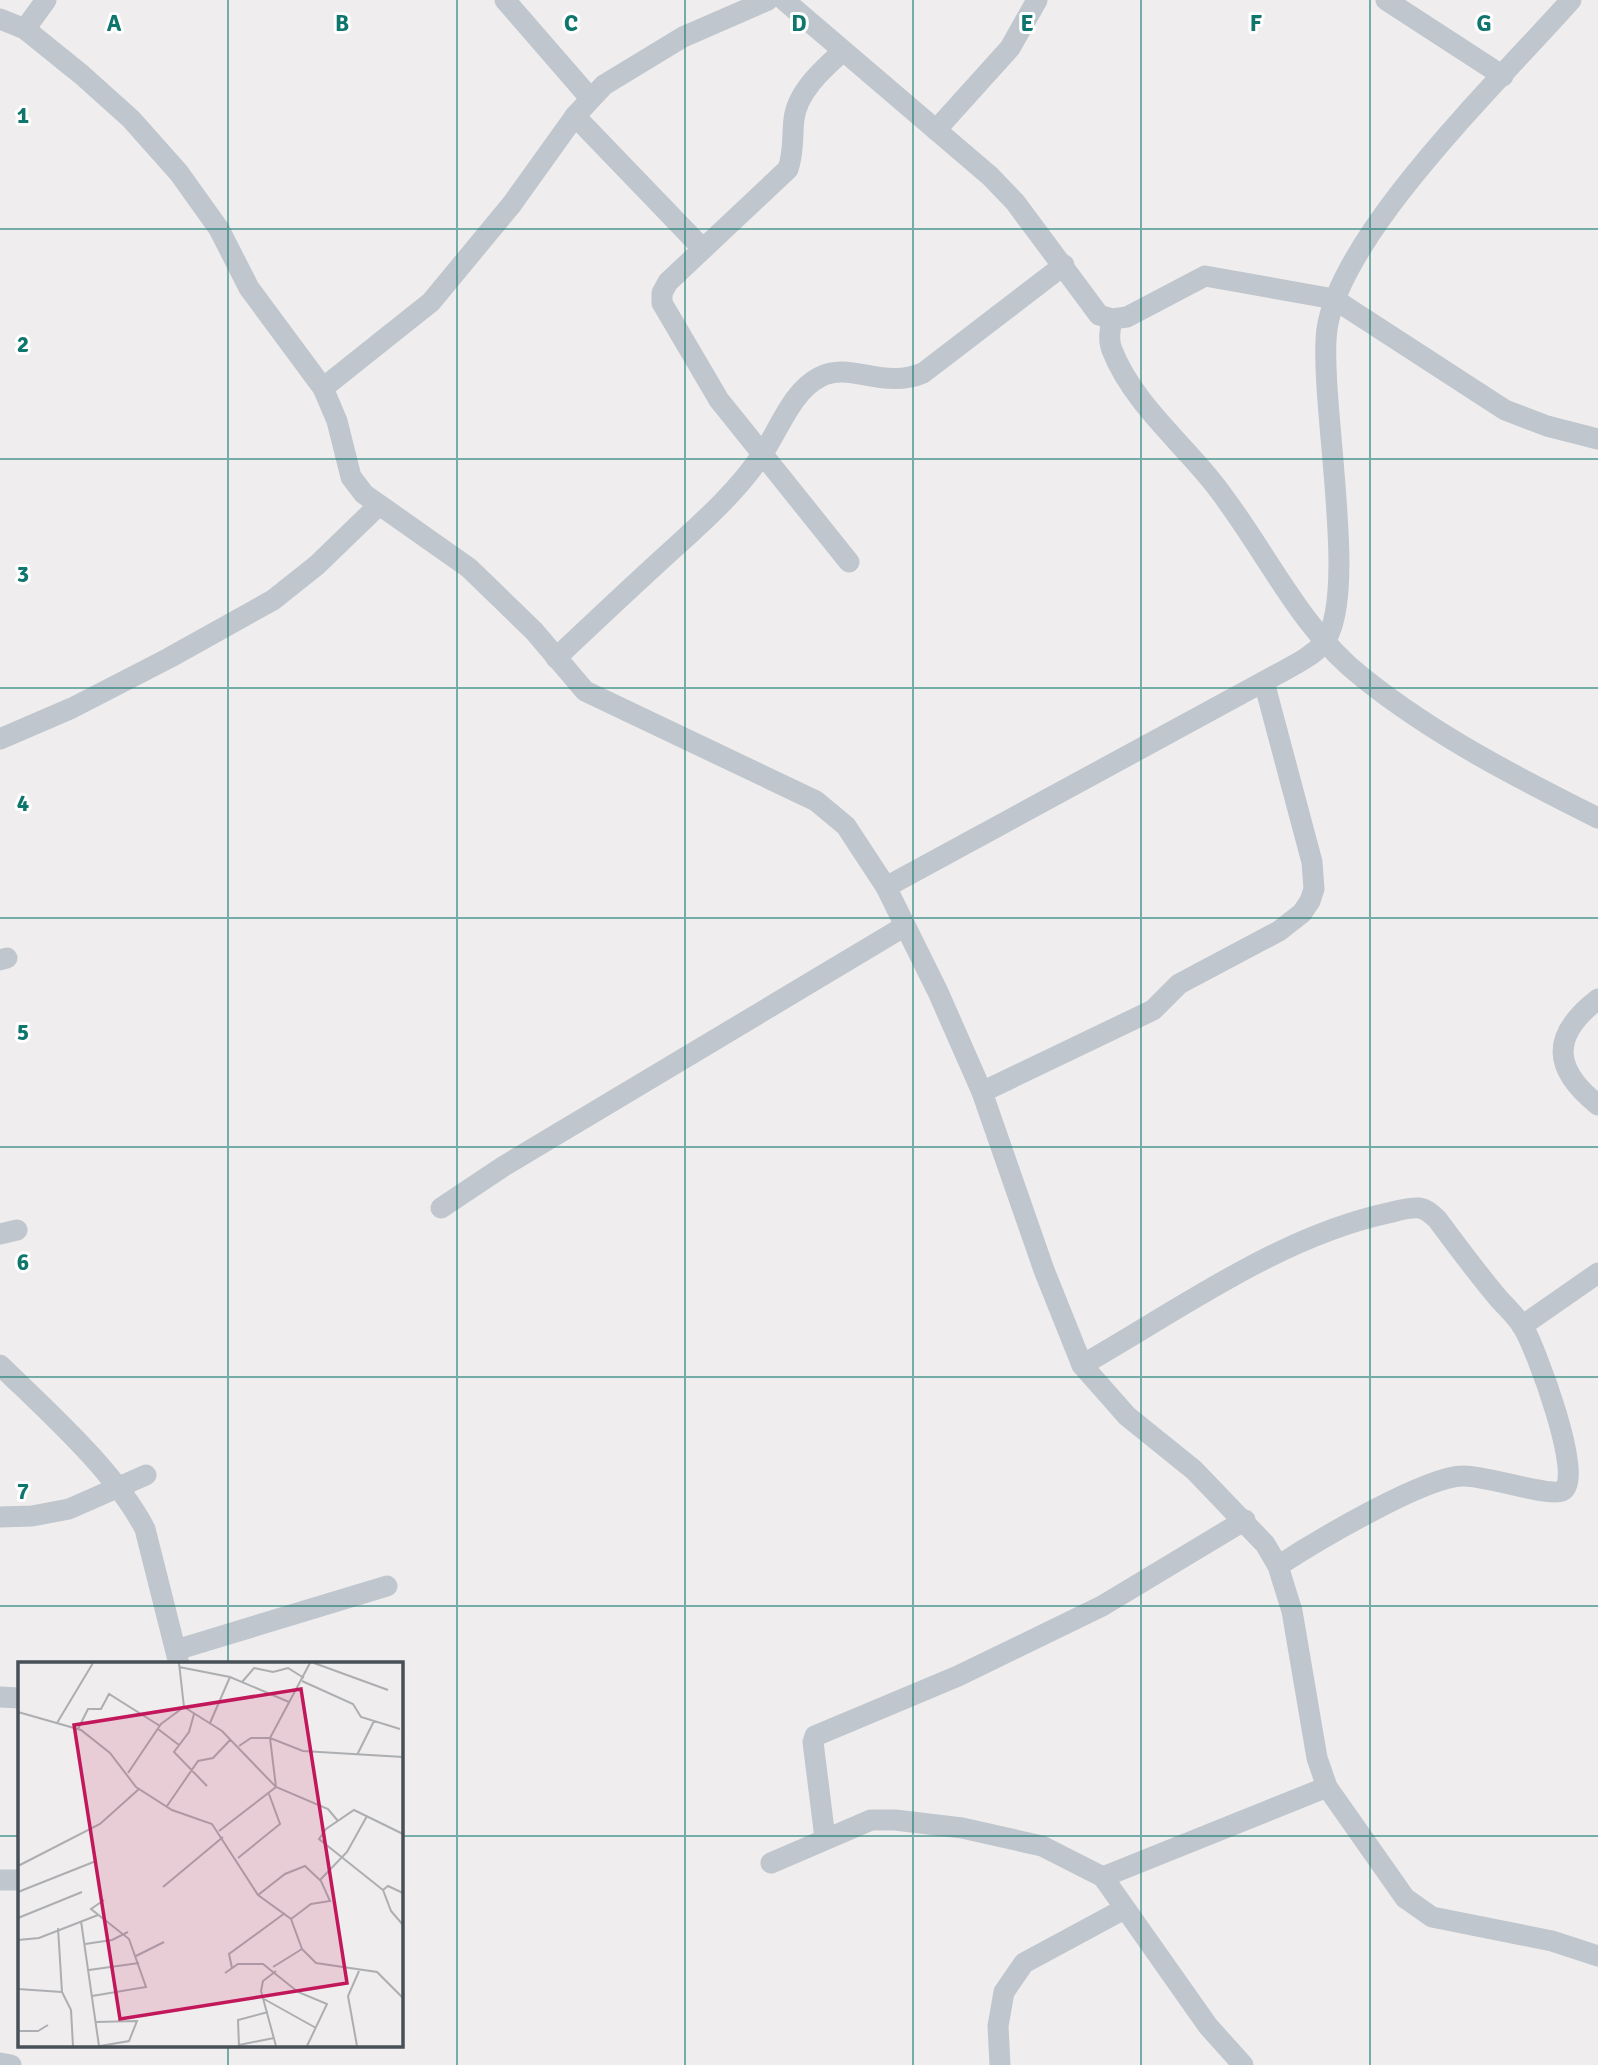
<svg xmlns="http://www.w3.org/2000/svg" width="1598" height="2065" font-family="Signika,sans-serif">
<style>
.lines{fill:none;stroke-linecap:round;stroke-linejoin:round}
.minor{stroke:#bfc6cd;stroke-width:21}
.grid{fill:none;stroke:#0f766e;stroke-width:2;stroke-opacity:0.55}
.inset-road{fill:none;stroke:#acaeb1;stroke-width:2}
.view{fill:#c2185b;fill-opacity:0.15;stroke:#c2185b;stroke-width:3.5}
.inset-edge{fill:none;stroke:#474f57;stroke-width:3.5}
.grid-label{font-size:23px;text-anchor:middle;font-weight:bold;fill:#0f766e;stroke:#fff;stroke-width:6;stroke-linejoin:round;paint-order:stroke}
</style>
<rect width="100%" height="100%" fill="#efeded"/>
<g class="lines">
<g class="minor">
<path d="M505,0l85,98"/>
<path d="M784,0l206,176 25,26 84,113 13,4 15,-2 78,-41 129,23 171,111 42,16 51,13"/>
<path d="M1386,0l117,76"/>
<path d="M0,19l25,10 57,46 49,44 48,54 40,56 30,59 74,100 14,33 14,56 13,17 105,74 65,63 51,60 231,110 30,25 40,61 52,105 44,100 62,178 38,95 45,51 67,54 71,74 13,22 14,45 25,147 10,29 78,111 27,19 120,24 46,15"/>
<path d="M25,29l21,-29"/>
<path d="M842,52c-19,17 -45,40 -48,67 -2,17 0,34 -6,50l-120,113 -6,11v10l57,97 130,162"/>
<path d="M575,116l128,133"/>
<path d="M936,130l74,-82 27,-48"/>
<path d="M1112,319c-2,11 -4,21 0,31 20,51 66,89 99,130 52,64 86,146 151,197 72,58 154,100 236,141"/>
<path d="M323,388l108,-86 81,-98 63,-88 29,-31 79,-48 85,-37"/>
<path d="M556,658c35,-33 70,-66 105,-98 36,-33 76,-67 102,-107 17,-25 29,-62 57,-76 30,-16 63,13 103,-4l141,-108"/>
<path d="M0,739l72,-31 97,-50 104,-58 44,-35 62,-60"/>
<path d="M886,887l388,-211c16,-9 36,-18 49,-32 38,-45 -5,-247 4,-315 14,-97 177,-253 244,-329"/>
<path d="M0,960l7,-2"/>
<path d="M1598,999c-48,37 -45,70 0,106"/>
<path d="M982,1092l171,-82 26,-26 100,-53 23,-18 8,-12 4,-12 -2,-27 -48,-180"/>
<path d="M441,1208l63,-42 401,-240"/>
<path d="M0,1234l17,-4"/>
<path d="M1522,1326l76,-53"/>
<path d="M0,1365c47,46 115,106 145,164l34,135"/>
<path d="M1082,1365c97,-55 196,-128 306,-152 9,-2 21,-6 31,-5 8,1 12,6 18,11 20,27 40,54 62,80 8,9 17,17 24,28 12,19 63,154 39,164 -15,6 -77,-16 -99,-15 -38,0 -150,67 -185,90"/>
<path d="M0,1517l32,-1 37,-7 77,-34"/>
<path d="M176,1650l211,-64"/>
<path d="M0,1697l19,1"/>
<path d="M825,1838l-12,-96 2,-6 143,-60 144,-70 143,-86"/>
<path d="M771,1863l100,-43h24l67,8 80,18 61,31 105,149 35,39"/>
<path d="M1103,1877l224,-90"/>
<path d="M0,1880h19"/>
<path d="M0,2063l11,2"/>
<path d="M1000,2065l-2,-39 6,-34 20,-29 100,-54"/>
</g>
</g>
<path class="grid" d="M228,0v1664M457,0v2065M685,0v2065M913,0v2065M1141,0v2065M1370,0v2065M0,229h1598M0,459h1598M0,688h1598M0,918h1598M0,1147h1598M0,1377h1598M0,1606h1598M0,1836h19M401,1836h1197M228,2046v19"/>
<g transform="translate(18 1662)">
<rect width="385" height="385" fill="#efeded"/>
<path class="inset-road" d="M161,1l5,44 38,24 54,56 52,22 10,12M296,1l74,27M161,5l51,10 59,25M284,19l51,23 8,13 39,12M224,20l12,-14 19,4 15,-4 16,10M0,50l63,18 29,23 26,34 36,23 40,14 46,71 33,24 11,30 14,14 61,9 26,26M176,52l-5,18 -15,20 33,34M39,61l36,-60M192,61l20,-46M60,67l10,-20h13l8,-15 51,32M140,67l21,16M221,84l12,-8h19l33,13 100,6M339,93l17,-34M110,111l33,-49 23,-17M149,144l31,-45 15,-3 18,-19M201,169l57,-44 -6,-49 40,-75M385,172l-49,-24 -28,19 -7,10 64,51 8,21 12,14M220,196l42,-34 -11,-30M0,204l82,-42 39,-35M302,218l27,-28 20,-36M145,225l60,-50M365,228l5,-4 15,7M0,230l78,-31M240,233l27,-21 20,-8 16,15 9,20 -19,3 -20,15M0,256l64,-26M63,259l18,125M40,266l4,64 9,18 2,36M0,278l21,-2 59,-23M67,282l27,-4 16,-8M118,294l28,-14M255,305l29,-18M214,306l-3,-14 56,-41M71,308l50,-7M207,311l13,-9h25l35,28 29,12 -20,42M0,327l44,3M74,334l54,-9 -17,-48 -38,-30 13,-9M246,337l52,29M78,360l41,-1 -8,20 -29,5M0,369h20l10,-6M221,383l35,-7M221,384l-1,-26 30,-8M258,384l-15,-55 2,-10 13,-10M339,384l-9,-50 11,-25"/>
<path class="view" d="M283,27l46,294 -227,36 -46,-294z"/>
<rect width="385" height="385" class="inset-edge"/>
</g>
<g class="grid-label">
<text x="114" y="31">A</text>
<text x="342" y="31">B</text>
<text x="571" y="31">C</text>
<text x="799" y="31">D</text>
<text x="1027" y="31">E</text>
<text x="1256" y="31">F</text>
<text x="1484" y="31">G</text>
<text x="23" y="123">1</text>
<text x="23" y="352">2</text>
<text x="23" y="582">3</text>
<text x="23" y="811">4</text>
<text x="23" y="1040">5</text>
<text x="23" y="1270">6</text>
<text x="23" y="1499">7</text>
</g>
</svg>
